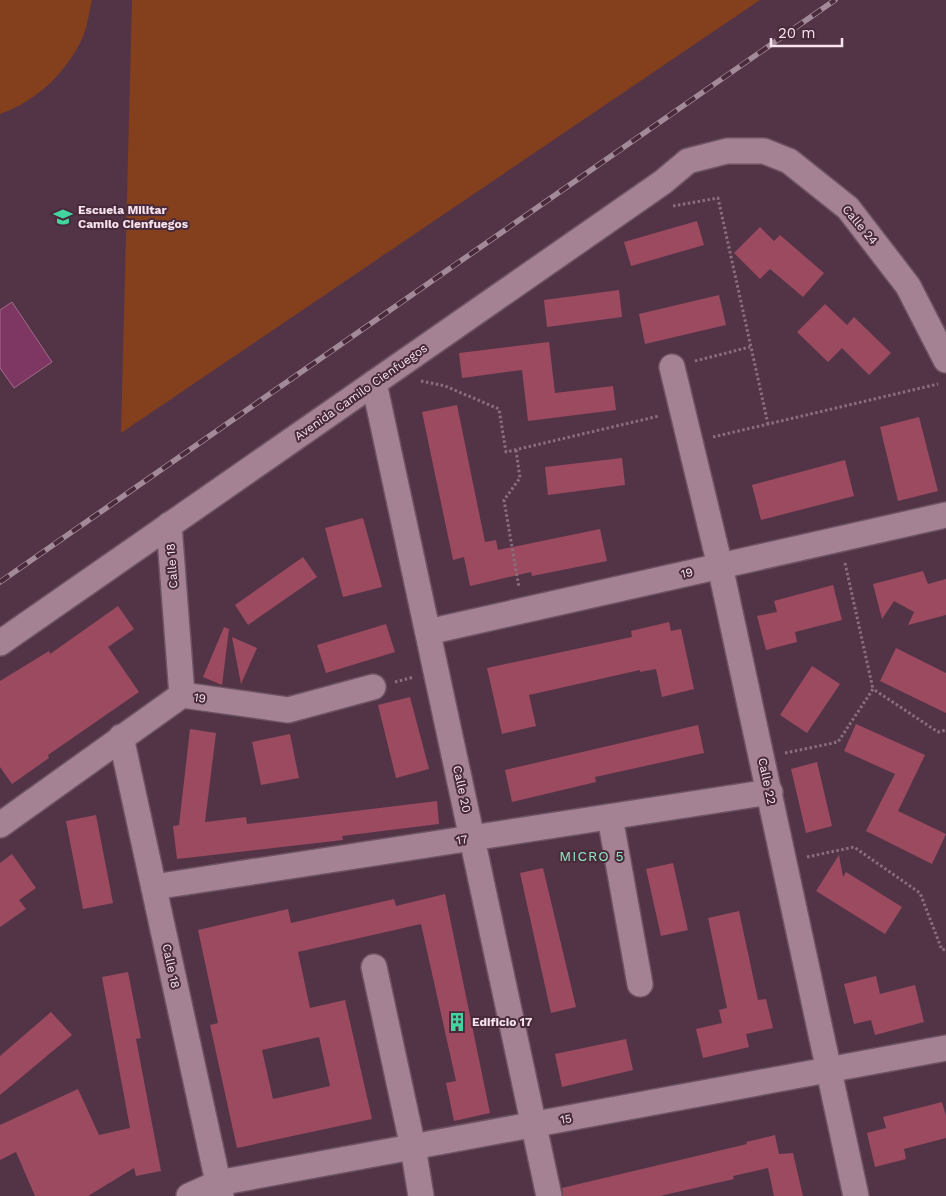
<svg xmlns="http://www.w3.org/2000/svg" width="946" height="1196" font-family="'Work Sans',sans-serif">
<style>
.green{fill:#843f1d}
.water{fill:#7d3762;stroke:#a26b8c}
.building{fill:#9b4a60;fill-rule:evenodd}
.lines{fill:none;stroke-linecap:round;stroke-linejoin:round}
.minor-casing{stroke:#6d5362;stroke-width:28}
.path{stroke:#8a6e7e;stroke-width:3;stroke-dasharray:2.5 2.5;stroke-linecap:butt}
.minor{stroke:#a58194;stroke-width:25}
.rail-casing{stroke:#a38a98;stroke-width:5.5}
.rail{stroke:#482a3b;stroke-width:4;stroke-dasharray:11;stroke-linecap:butt}
.labels{text-anchor:middle;stroke-width:4;stroke-linejoin:round;paint-order:stroke}
.poi-label{font-size:12px;font-weight:bold;fill:#f7e3ed;stroke:#482a3b;text-anchor:start}
.street-label{font-size:12px;fill:#f7e3ed;stroke:#482a3b}
.neighbourhood-label{font-size:14px;letter-spacing:1px;fill:#92e9c3;stroke:#482a3b}
</style>
<rect width="100%" height="100%" fill="#533446"/>
<g class="green">
<path d="M0,0h92c-3,13 -5,29 -11,41 -17,34 -46,61 -81,73z"/>
<path d="M132,0h628l-639,433z"/>
</g>
<path class="water" d="M12,302l40,60 -38,26 -14,-20v-58z"/>
<g class="building">
<path d="M697,221l7,24 -73,21 -7,-24z"/>
<path d="M760,227l14,14 6,-6 44,38 -21,24 -33,-28 -10,10 -26,-26z"/>
<path d="M619,290l3,27 -75,10 -3,-27z"/>
<path d="M719,295l7,30 -81,19 -6,-30z"/>
<path d="M825,304l22,21 7,-8 37,36 -22,22 -27,-27 -14,14 -31,-30z"/>
<path d="M549,342l6,51 58,-7 3,24 -88,11 -6,-51 -60,8 -3,-25z"/>
<path d="M457,405l28,137 11,-2 2,10 102,-21 7,32 -75,15 -1,-4 -61,14 -6,-29 -11,3 -31,-148z"/>
<path d="M919,417l19,74 -40,10 -18,-74z"/>
<path d="M622,458l3,27 -77,10 -3,-28z"/>
<path d="M845,460l9,36 -93,24 -9,-35z"/>
<path d="M363,518l19,69 -39,10 -18,-69z"/>
<path d="M303,557l14,20 -69,48 -13,-20z"/>
<path d="M923,571l5,13 18,-5v36l-38,10 6,-13 -20,-11 -12,18 -9,-35z"/>
<path d="M833,585l9,35 -47,12 2,10 -31,8 -9,-34 20,-4 -3,-11z"/>
<path d="M118,606l16,23 -26,18 31,45 -91,63 1,3 -37,26 -12,-17v-86l49,-30 1,3z"/>
<path d="M669,622l2,9 10,-2 13,60 -32,8 -6,-28 -16,3v-2l-111,25 7,31 -34,8 -15,-66 145,-31 -1,-6z"/>
<path d="M386,624l9,28 -69,21 -9,-28z"/>
<path d="M224,627l5,2 -7,56 -19,-8z"/>
<path d="M232,637l25,11 -16,36z"/>
<path d="M896,648l50,25v40l-66,-32z"/>
<path d="M812,666l28,18 -33,49 -27,-18z"/>
<path d="M410,697l19,72 -33,9 -18,-73z"/>
<path d="M856,724l69,31 -27,56 48,23 -14,30 -66,-33 29,-57 -51,-23z"/>
<path d="M698,725l6,28 -109,24 1,5 -84,20 -7,-32z"/>
<path d="M190,729l26,4 -11,89 41,-5 1,7 190,-23 2,23 -97,12 1,4 -166,19 -4,-33 6,-1z"/>
<path d="M290,734l9,44 -38,7 -9,-43z"/>
<path d="M817,762l15,64 -26,7 -15,-64z"/>
<path d="M96,815l17,88 -30,6 -17,-88z"/>
<path d="M12,854l24,34 -17,12 7,9 -26,18v-64z"/>
<path d="M839,855l4,22 3,-5 56,35 -17,27 -69,-43z"/>
<path d="M673,863l15,67 -27,6 -15,-67z"/>
<path d="M543,868l33,139 -25,6 -31,-140z"/>
<path d="M445,894l45,219 -36,8 -8,-38 10,-2 -35,-157 -123,28 12,56 35,-8 27,119 -135,29 -27,-123 8,-2 -20,-93 90,-21 3,14 103,-24 2,7zM319,1037l11,49 -57,13 -11,-49z"/>
<path d="M739,911l19,89 8,-1 7,29 -27,6 3,13 -46,11 -7,-29 26,-6 -3,-13 8,-2 -19,-90z"/>
<path d="M128,972l13,66 -5,1 25,132 -25,5 -2,-8 -46,28h-53l-19,-44 -16,8v-35l78,-36 21,46 31,-7 -28,-151z"/>
<path d="M876,976l4,18 35,-9 9,37 -49,13 -4,-15 -17,4 -10,-40z"/>
<path d="M51,1012l21,23 -72,60v-39z"/>
<path d="M626,1039l7,31 -71,17 -7,-33z"/>
<path d="M942,1102l4,14v22l-42,11 2,10 -31,8 -8,-34 19,-5 -3,-11z"/>
<path d="M775,1135l4,19 14,-1 10,43h-29l-6,-28 -35,8 1,3 -74,17h-97l-1,-8 185,-44 -1,-2z"/>
</g>
<g class="lines">
<g class="minor-casing">
<g id="minor">
<path d="M672,367l48,199 136,630"/>
<path d="M374,383l175,813"/>
<path d="M169,525l13,170"/>
<path d="M428,632l518,-117"/>
<path d="M0,643l663,-461 25,-21 39,-10h37l25,10 59,47 60,78 38,74"/>
<path d="M121,737l100,459"/>
<path d="M610,817l30,167"/>
<path d="M0,825l182,-130 106,15 85,-23"/>
<path d="M154,887l616,-95"/>
<path d="M374,967l39,180 8,49"/>
<path d="M189,1196l29,-13 728,-135"/>
</g>
</g>
<g class="path">
<path d="M673,206l45,-8 50,226"/>
<path d="M695,361l55,-14"/>
<path d="M421,381l24,5 54,23 7,43 153,-36"/>
<path d="M713,437l225,-53"/>
<path d="M516,450l4,28 -16,22 15,88"/>
<path d="M845,563l28,126"/>
<path d="M395,682l19,-5"/>
<path d="M785,753l53,-11 35,-53 65,43 8,-2"/>
<path d="M807,857l47,-10 66,46 22,57 4,-1"/>
</g>
<use href="#minor" class="minor"/>
<g class="rail-casing">
<path id="rail" d="M0,582l835,-582"/>
</g>
<use href="#rail" class="rail"/>
</g>
<defs>
<g id="school-bare" transform="scale(1.5)"><path d="M0-5L7-2L0 1L-7-2ZM-4 1L0 2.5L4 1V4Q0 6-4 4Z" fill="#44d4a0" stroke="#482a3b" stroke-width="2.5" paint-order="stroke"/></g>
<g id="building-bare" transform="scale(1.5)"><path d="M-4-6H4V6H1V3H-1V6H-4ZM-2.5-4.3h1.7v1.8h-1.7ZM.8-4.3h1.7v1.8H.8ZM-2.5-1h1.7V.8h-1.7ZM.8-1h1.7V.8H.8Z" fill="#44d4a0" stroke="#482a3b" stroke-width="2.5" paint-order="stroke"/></g>
</defs>
<g fill-rule="evenodd">
<use href="#school-bare" x="63" y="217"/>
<use href="#building-bare" x="457" y="1022"/>
</g>
<g class="labels">
<g class="poi-label">
<text x="78" y="214">Escuela Militar<tspan x="78" dy="14">Camilo Cienfuegos</tspan></text>
<text x="472" y="1026">Edificio 17</text>
</g>
<g class="street-label">
<text transform="translate(860 225) rotate(50)" y="4">Calle 24</text>
<text transform="translate(361 392) rotate(-35)" y="4">Avenida Camilo Cienfuegos</text>
<text transform="translate(172 566) rotate(-94)" y="4">Calle 18</text>
<text transform="translate(687 573) rotate(-13)" y="4">19</text>
<text transform="translate(200 698) rotate(8)" y="4">19</text>
<text transform="translate(767 781) rotate(78)" y="4">Calle 22</text>
<text transform="translate(462 789) rotate(78)" y="4">Calle 20</text>
<text transform="translate(462 840) rotate(-9)" y="4">17</text>
<text transform="translate(171 966) rotate(78)" y="4">Calle 18</text>
<text transform="translate(566 1119) rotate(-10)" y="4">15</text>
</g>
<g class="neighbourhood-label">
<text x="592" y="861">MICRO 5</text>
</g>
</g>
<path d="M771 38v8h71v-8" fill="none" stroke="#f7e3ed" stroke-width="2.5"/>
<text x="778" y="38" font-size="15" fill="#f7e3ed" stroke="#482a3b" stroke-width="4" paint-order="stroke">20 m</text>
</svg>
